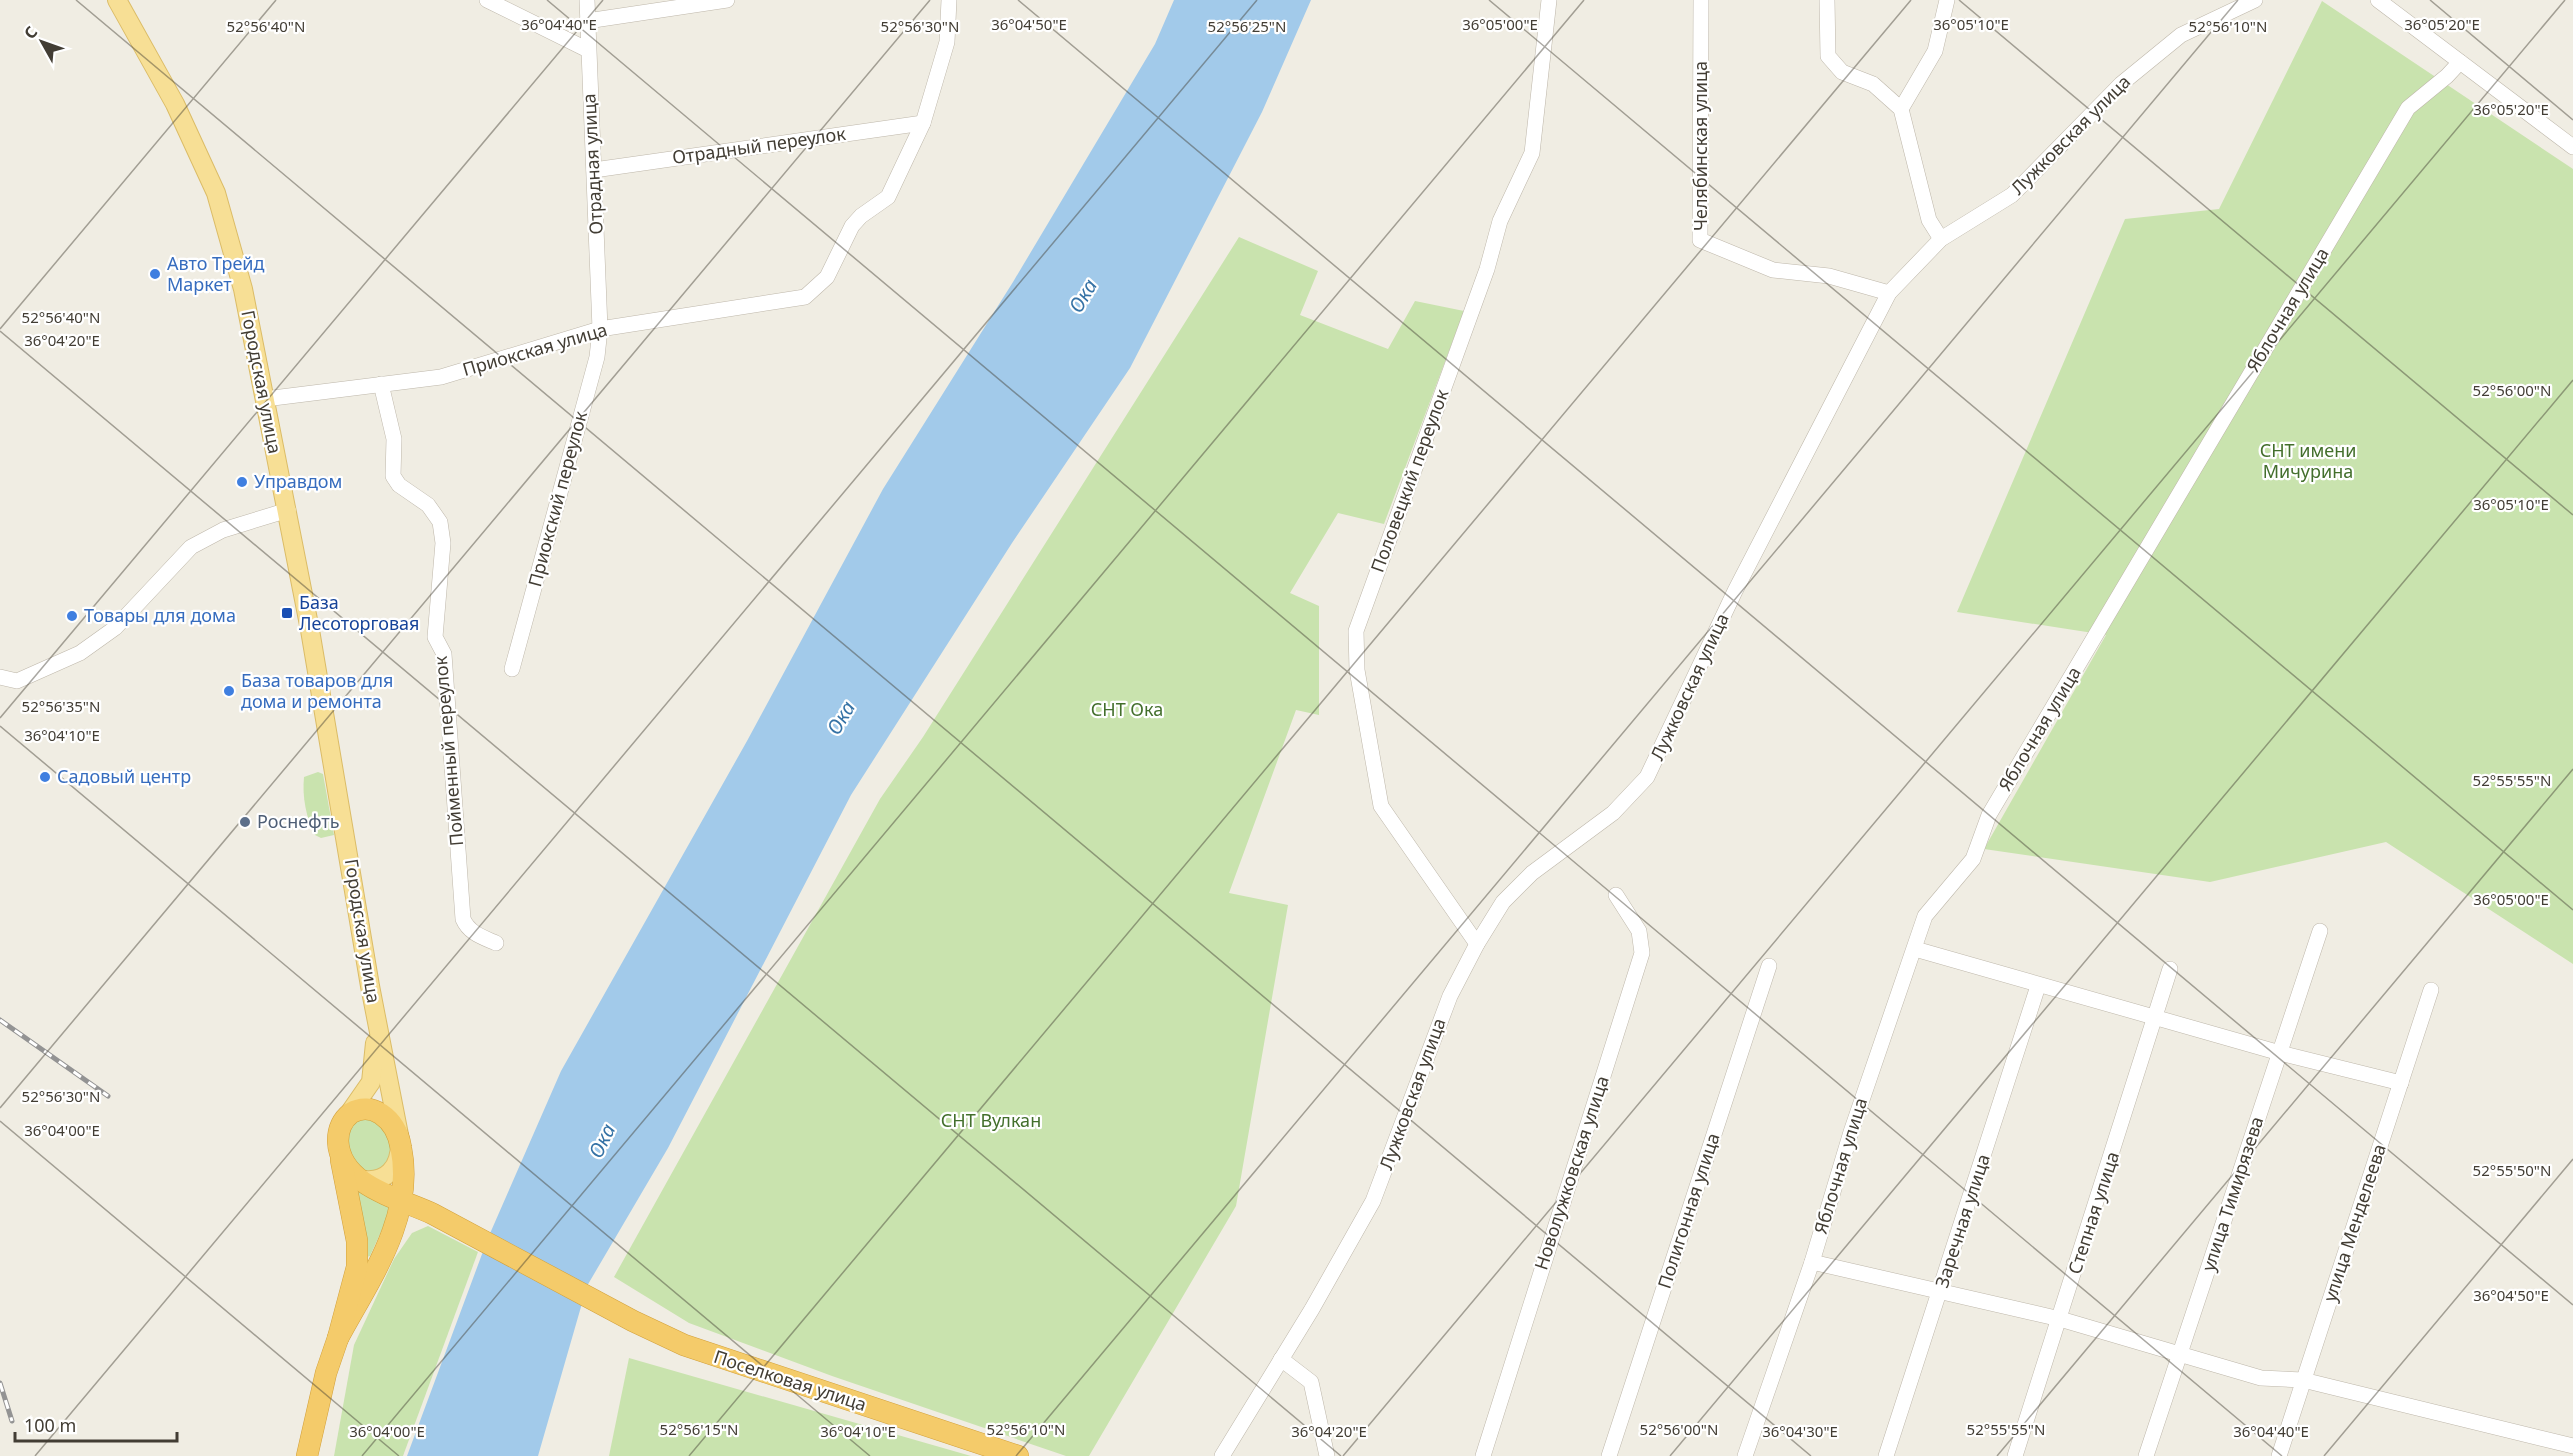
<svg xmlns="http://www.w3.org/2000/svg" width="2573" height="1456" font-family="'Noto Sans',sans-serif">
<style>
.green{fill:#c9e3ae}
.water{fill:#a2caea}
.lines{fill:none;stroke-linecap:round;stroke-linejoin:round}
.minor-casing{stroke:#beb7aa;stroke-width:16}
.major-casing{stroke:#dbbc67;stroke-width:20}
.highway-casing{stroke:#d2a03b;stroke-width:22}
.minor{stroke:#fff;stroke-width:15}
.major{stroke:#f7df95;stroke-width:18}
.highway{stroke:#f4cb6a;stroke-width:21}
.rail-casing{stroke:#939393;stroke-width:5}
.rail{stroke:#fff;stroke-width:3;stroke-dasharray:9;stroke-linecap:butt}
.ticks{fill:none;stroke:#423d34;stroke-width:1.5;stroke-opacity:0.45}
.shop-dot{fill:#3f7fe0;stroke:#fff;stroke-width:2}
.transit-dot{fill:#1a4fb4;stroke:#fff;stroke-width:2}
.service-dot{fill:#5c6f8a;stroke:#fff;stroke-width:2}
.labels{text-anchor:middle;stroke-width:4.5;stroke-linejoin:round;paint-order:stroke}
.street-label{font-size:18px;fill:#423d34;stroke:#fff}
.shop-label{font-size:18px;fill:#366cbe;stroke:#fff;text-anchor:start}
.park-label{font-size:18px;fill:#436f2c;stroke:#fff}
.transit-label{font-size:18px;fill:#164399;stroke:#fff;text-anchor:start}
.service-label{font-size:18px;fill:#4e5e75;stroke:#fff;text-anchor:start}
.water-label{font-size:20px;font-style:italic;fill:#3572a5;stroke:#fff}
.ticks-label{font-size:15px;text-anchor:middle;fill:#423d34;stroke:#fff;stroke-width:4.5;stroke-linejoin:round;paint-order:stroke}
</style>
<rect width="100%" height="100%" fill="#f0ede3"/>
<g class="green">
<path d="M2322,1l251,168v795l-187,-122 -176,40 -226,-33 122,-214 -149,-23 168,-393 94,-10z"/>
<path d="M1239,237l79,34 -18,44 88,34 27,-48 49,10 -80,213 -46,-11 -48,80 29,13v109l-23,-5 -67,183 59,12 -52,301 -147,250h-23l-234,-80 -143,-53 -75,-46 266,-478 43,-62z"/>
<path d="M318,772l5,2 11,61 -13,3 -6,-3c-9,-17 -13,-39 -11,-58z"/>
<path d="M362,1116l21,7 10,27 -8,16 -16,7 -20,-13 -1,-32z"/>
<path d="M356,1187l33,20 1,5 -20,44 -3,1z"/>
<path d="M428,1226l50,26 -75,204h-69l20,-111 40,-86 18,-26z"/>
<path d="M629,1358l342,98h-362z"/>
</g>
<path class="water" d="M1174,0h137l-49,112 -132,256 -118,175 -161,252 -183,353 -81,138 -49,170h-131l81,-218 73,-167 186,-330 136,-252 130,-207 142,-238z"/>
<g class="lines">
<g class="minor-casing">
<g id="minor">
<path d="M487,0l101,50"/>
<path d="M1701,0l-1,240 73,30 56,6 60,17"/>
<path d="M1827,0l1,56 14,16 31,12 28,25 28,111 12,19"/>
<path d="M2378,0l195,147"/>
<path d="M587,21l140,-21"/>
<path d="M1901,109l34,-58 12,-51"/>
<path d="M594,170l329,-47"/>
<path d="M381,384l13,55 -1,37 6,9 29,20 12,17 3,21 -8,94 9,17 19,265c6,14 19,18 33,24"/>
<path d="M265,399l176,-22 159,-48 205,-32 22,-20 25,-51 9,-10 27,-19 35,-74 24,-81 2,-42"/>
<path d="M512,669l85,-312 3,-28 -13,-329"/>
<path d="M0,677l17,4 63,-28 35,-25 76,-81 32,-17 65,-20"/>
<path d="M1477,944l-96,-138 -24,-136 -1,-39 131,-362 13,-48 32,-68 17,-153"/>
<path d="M1915,949l365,104 121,30"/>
<path d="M1812,1262l248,57 201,59 42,2 270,66"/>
<path d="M1281,1359l30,23 16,74"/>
<path d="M1222,1456l90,-147 61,-108 77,-205 27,-52 26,-42 29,-29 81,-60 34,-36 88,-186 154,-298 52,-54 71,-44 109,-111 60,-49 74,-35"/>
<path d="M1483,1456l159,-503 -3,-22 -23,-36"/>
<path d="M1609,1456l160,-490"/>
<path d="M1745,1456l67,-194 39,-130 74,-216 48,-57 16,-44 419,-707 39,-32 13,-14"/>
<path d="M1886,1456l152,-470"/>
<path d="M2015,1456l155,-487"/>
<path d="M2146,1456l174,-525"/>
<path d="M2279,1456l152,-466"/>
</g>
</g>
<g class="major-casing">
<g id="major">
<path d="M117,0l58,104 41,89 27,96 67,341 60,356 30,154c1,27 -13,45 -42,39"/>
<path d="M346,1118l25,-36 4,-39"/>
</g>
</g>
<g class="highway-casing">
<g id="highway">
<path d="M338,1338c31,-58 77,-120 63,-190 -2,-13 -8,-26 -20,-34 -9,-6 -20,-7 -30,-1 -9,7 -13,17 -13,28 2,45 61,57 95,73l200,107 51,24 334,111"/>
<path d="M307,1456l19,-83 12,-35 19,-71v-26l-16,-81"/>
</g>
</g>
<use href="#minor" class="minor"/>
<use href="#major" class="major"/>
<use href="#highway" class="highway"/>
<g class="rail-casing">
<g id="rail">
<path d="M0,1020l108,76"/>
<path d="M0,1383l12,38"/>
</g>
</g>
<use href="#rail" class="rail"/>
</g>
<path class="ticks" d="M76,0l1735,1456M547,0l1735,1456M1018,0l1555,1305M1489,0l1084,910M1959,0l614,515M2430,0l143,120M0,329l276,-329M0,331l1341,1125M0,718l603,-718M0,726l870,730M0,1108l930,-1108M0,1121l399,335M35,1456l1222,-1456M362,1456l1222,-1456M689,1456l1222,-1456M1016,1456l1222,-1456M1343,1456l1222,-1456M1670,1456l903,-1076M1997,1456l576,-687M2324,1456l249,-297"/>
<g class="shop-dot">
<circle cx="155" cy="274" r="6"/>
<circle cx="242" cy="482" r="6"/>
<circle cx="72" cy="616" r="6"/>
<circle cx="229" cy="691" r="6"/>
<circle cx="45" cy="777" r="6"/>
</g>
<rect class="transit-dot" x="281" y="607" width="12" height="12" rx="3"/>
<circle class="service-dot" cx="245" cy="822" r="6"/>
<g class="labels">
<g class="street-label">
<text transform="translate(2071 135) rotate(-45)" y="6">Лужковская улица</text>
<text transform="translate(759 146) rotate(-8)" y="6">Отрадный переулок</text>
<text transform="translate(1701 146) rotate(-90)" y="6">Челябинская улица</text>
<text transform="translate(593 164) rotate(-93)" y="6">Отрадная улица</text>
<text transform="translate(2288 310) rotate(-59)" y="6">Яблочная улица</text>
<text transform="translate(535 350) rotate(-16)" y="6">Приокская улица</text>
<text transform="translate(261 382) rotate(79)" y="6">Городская улица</text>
<text transform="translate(1410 481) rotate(-70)" y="6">Половецкий переулок</text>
<text transform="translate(558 499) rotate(-75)" y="6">Приокский переулок</text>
<text transform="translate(1690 687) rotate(-65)" y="6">Лужковская улица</text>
<text transform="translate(2040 729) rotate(-59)" y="6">Яблочная улица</text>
<text transform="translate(449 751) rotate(-95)" y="6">Пойменный переулок</text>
<text transform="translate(362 931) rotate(81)" y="6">Городская улица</text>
<text transform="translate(1413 1094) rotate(-70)" y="6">Лужковская улица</text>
<text transform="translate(1841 1166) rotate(-73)" y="6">Яблочная улица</text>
<text transform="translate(1572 1173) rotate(-72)" y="6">Новолужковская улица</text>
<text transform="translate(2233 1194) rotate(-72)" y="6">улица Тимирязева</text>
<text transform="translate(1689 1211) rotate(-72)" y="6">Полигонная улица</text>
<text transform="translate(2094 1213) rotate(-72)" y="6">Степная улица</text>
<text transform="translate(1963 1221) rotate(-72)" y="6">Заречная улица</text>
<text transform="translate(2355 1223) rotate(-72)" y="6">улица Менделеева</text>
<text transform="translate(790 1381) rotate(18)" y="6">Поселковая улица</text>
</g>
<g class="shop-label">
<text x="167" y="270">Авто Трейд<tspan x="167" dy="21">Маркет</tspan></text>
<text x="254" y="488">Управдом</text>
<text x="84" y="622">Товары для дома</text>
<text x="241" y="687">База товаров для<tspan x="241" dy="21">дома и ремонта</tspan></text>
<text x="57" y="783">Садовый центр</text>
</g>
<g class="park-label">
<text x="2308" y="457">СНТ имени<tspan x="2308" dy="21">Мичурина</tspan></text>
<text x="1127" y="716">СНТ Ока</text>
<text x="991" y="1127">СНТ Вулкан</text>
</g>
<g class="transit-label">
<text x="299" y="609">База<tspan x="299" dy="21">Лесоторговая</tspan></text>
</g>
<g class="service-label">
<text x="257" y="828">Роснефть</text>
</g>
<g class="water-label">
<text transform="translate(1083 296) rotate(-60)" y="7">Ока</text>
<text transform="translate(841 718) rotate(-60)" y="7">Ока</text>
<text transform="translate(602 1141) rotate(-64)" y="7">Ока</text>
</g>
</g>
<g class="ticks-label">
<text x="559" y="30">36°04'40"E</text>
<text x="1029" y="30">36°04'50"E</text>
<text x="1500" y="30">36°05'00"E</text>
<text x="1971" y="30">36°05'10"E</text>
<text x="2442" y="30">36°05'20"E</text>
<text x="266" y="32">52°56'40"N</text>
<text x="920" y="32">52°56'30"N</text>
<text x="1247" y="32">52°56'25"N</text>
<text x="2228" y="32">52°56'10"N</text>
<text x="2511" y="115">36°05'20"E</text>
<text x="61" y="323">52°56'40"N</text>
<text x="62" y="346">36°04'20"E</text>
<text x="2512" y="396">52°56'00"N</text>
<text x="2511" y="510">36°05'10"E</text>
<text x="61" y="712">52°56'35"N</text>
<text x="62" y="741">36°04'10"E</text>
<text x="2512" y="786">52°55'55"N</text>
<text x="2511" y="905">36°05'00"E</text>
<text x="61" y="1102">52°56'30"N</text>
<text x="62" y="1136">36°04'00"E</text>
<text x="2512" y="1176">52°55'50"N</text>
<text x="2511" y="1301">36°04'50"E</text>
<text x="699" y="1435">52°56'15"N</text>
<text x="1026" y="1435">52°56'10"N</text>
<text x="1679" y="1435">52°56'00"N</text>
<text x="2006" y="1435">52°55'55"N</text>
<text x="387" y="1437">36°04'00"E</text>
<text x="858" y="1437">36°04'10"E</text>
<text x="1329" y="1437">36°04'20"E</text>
<text x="1800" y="1437">36°04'30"E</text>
<text x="2271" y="1437">36°04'40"E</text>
</g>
<g transform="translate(42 42) rotate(310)" stroke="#ffffff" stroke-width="4.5" paint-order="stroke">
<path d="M0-4.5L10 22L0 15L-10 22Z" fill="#423d34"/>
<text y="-9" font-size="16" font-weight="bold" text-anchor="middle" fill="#423d34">С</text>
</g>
<path d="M15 1432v9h162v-9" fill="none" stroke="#423d34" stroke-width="3"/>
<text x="24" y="1432" font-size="18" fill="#423d34" stroke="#ffffff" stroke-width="4.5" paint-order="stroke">100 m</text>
</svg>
